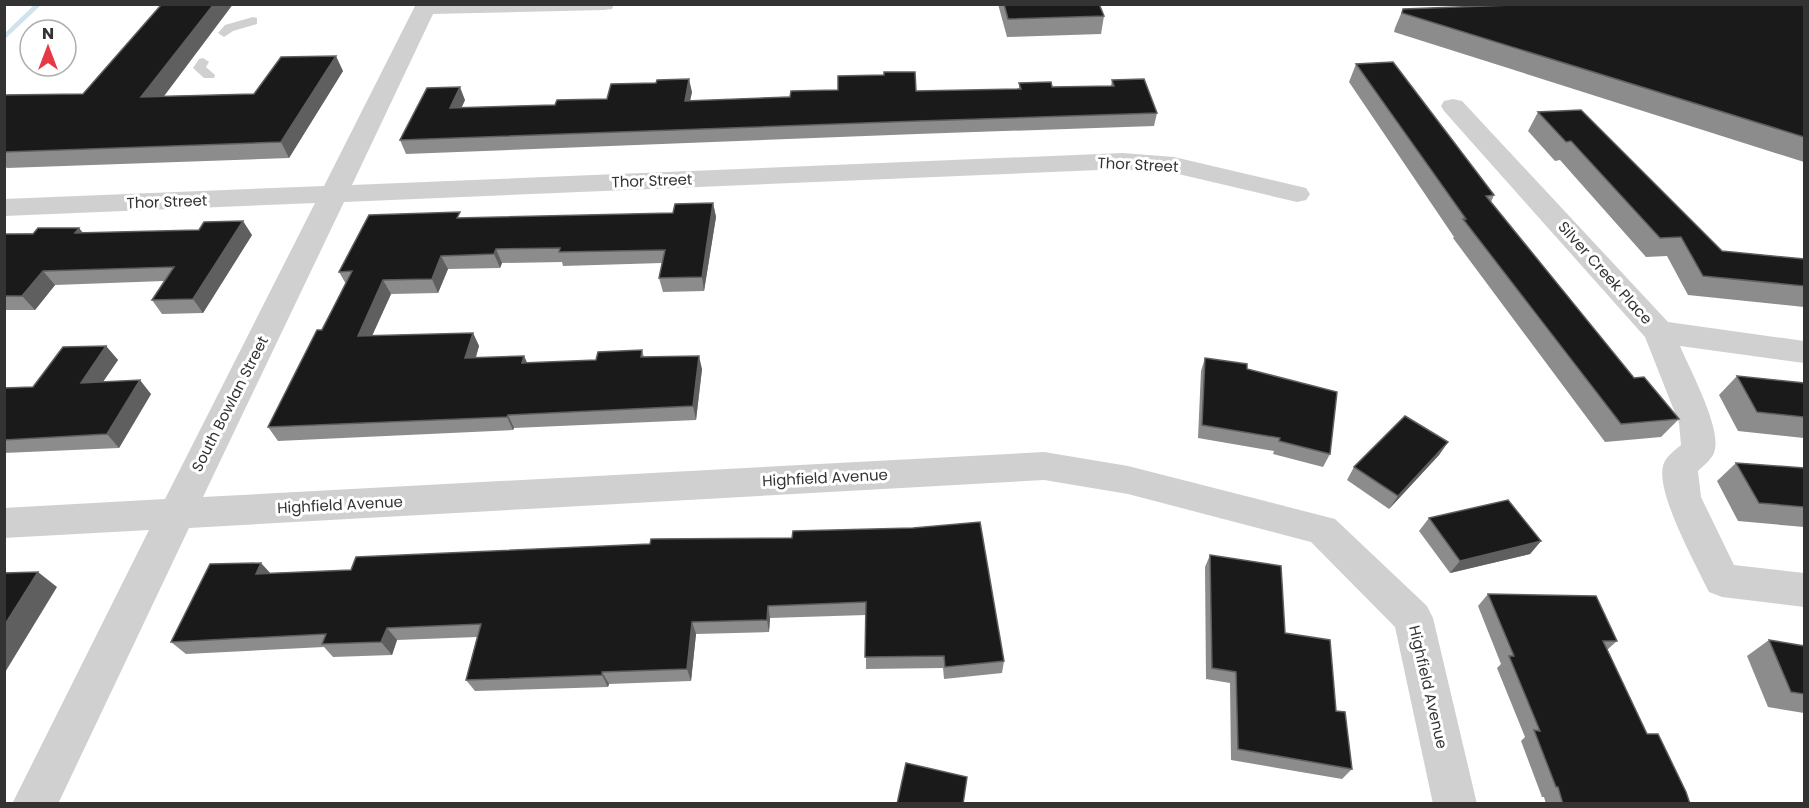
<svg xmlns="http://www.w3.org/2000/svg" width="1809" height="808" font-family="Poppins,sans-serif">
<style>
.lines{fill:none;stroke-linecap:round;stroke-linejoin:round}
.stream{fill:#cfe2ee;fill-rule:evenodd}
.lane{fill:#d0d0d0;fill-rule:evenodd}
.street{fill:#d0d0d0;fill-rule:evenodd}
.wall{fill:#8c8c8c}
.shaded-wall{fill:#5f5f5f}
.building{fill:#1a1a1a;stroke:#5f5f5f;stroke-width:1.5}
.labels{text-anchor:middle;stroke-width:6;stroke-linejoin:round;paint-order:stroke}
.street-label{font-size:15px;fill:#333;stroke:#fff}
</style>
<rect width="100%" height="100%" fill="#fff"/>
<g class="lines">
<path class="stream" d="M35,4h7l-38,36v-6z"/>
<g class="lane">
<path d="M253,17l4,1v6l-24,7 -9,6 -6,-4 7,-8z"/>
<path d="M203,58l6,4 -3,5 9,8 -1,3h-10l-11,-10 6,-9z"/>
</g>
<g class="street">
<path d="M416,4h198l-2,5 -8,1 -171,4 -81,171 770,-32 52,4 132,31 4,6 -4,6 -9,2 -123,-29 -52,-4 -778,33 -141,295 841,-45 84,14 207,53 92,87 6,12 44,186h-44l-38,-177 -84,-85 -183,-48 -84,-14 -855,48 -131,276h-46l137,-274 -145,8v-30l161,-9 150,-296 -311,13v-17l320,-13z"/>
<path d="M1453,99l9,2 206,221 136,19v22l-124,-17c10,24 40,79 35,103 -1,9 -11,16 -17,22l3,26 33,68 70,8v34l-82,-10 -13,-5c-13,-27 -53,-99 -46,-126 2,-9 11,-15 18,-21l-2,-22 -34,-86 -201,-226 -3,-5 3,-5z"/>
</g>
</g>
<g class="wall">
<path d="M233,4l-69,92 90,-2 89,-23 -54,87 -282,10 -3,-3v-70l79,-1z"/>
<path d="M998,4h101l5,12 -3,18 -94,3z"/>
<path d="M1804,4v158l-410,-130 1,-4 8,-19z"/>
<path d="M1356,64l138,131 -3,7 143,176 45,41 -18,18 -56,5 -152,-204 1,-1 -105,-155z"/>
<path d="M1112,80l45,33 -3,13 -237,8 -511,20 -6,-14 65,-40 -4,8 94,-3 52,-6 85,-7 -2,9 226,-10 103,-2v-6l33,4 59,-1z"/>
<path d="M1538,112l184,139 82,8v48l-116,-12 -21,-39 -21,1 -86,-97 -5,1 -27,-30z"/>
<path d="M713,203l3,14 -12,74 -41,1 -4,-14 3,-15 -99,3 -1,-4 -60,1 -2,5 -52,1 -10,24 -47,1 -19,42 101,-3 6,13 -3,12 48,-2 3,7 69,-3 46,-10 2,7 58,12 -6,51 -182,8 -1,2 -235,11 -10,-14 78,-143 -7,-12 123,-54 211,-5z"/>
<path d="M83,232l169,3 -49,78 -41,1 -10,-14 12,-19 -109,4 -20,25h-31v-76z"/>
<path d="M106,346l12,14 -15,22 48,12 -32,54 -115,5v-65l29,-1z"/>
<path d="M1205,358l42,11 83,85 -7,13 -50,-13 1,-3 -76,-13 3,-67z"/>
<path d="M1737,376l67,7v55l-66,-7 -19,-36z"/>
<path d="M1448,442l-9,13 -50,54 -42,-29 7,-13z"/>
<path d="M1736,463l68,5v59l-66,-6 -21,-40z"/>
<path d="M1429,518l112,23 -11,13 -80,19 -31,-42z"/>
<path d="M792,538l212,123 -2,12 -58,6 -1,-11 -77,1v-54l-96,3 -1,14 -73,2 -5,47 -82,3 -1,3 -133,4 -9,-11 11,-43 -80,3 -5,15 -59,2 -9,-10 -138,7 -15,-12 99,-69 81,-3z"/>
<path d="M1210,555l75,78 51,78 16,58 -10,10 -111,-19 -1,-77 -24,-4 -1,-112z"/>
<path d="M1488,594l129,47 -10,9 40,84 43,70h-144l-2,-7h-2l-21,-56 4,-4 -28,-69 4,-4 -23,-58z"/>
<path d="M1769,640l35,6v67l-36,-6 -21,-51z"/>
</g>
<g class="shaded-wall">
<path d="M214,4h19l-81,108 -11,-15z"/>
<path d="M336,56l7,15 -54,87 -8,-16z"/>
<path d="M689,79l3,13 -5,22 -2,-13z"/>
<path d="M460,87l5,13 -10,22 -5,-14z"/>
<path d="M713,203l3,14 -12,74 -2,-14z"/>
<path d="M243,221l9,14 -49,78 -10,-14z"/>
<path d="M79,228l11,13 -15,-8z"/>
<path d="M496,249l6,14 -2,5 -6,-14z"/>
<path d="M441,256l7,13 -10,24 -6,-14z"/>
<path d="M43,271l12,14 -20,25 -13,-14z"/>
<path d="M383,280l8,14 -25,55 -8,-13z"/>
<path d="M473,333l6,13 -8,25 -6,-13z"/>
<path d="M106,346l12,14 -25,36 -12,-13z"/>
<path d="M524,356l6,13 -8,-6z"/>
<path d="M699,356l3,13 -6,51 -3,-14z"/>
<path d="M140,380l11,14 -32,54 -12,-14z"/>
<path d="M508,415l6,13 -1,2 -6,-13z"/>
<path d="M1448,442l-9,13 -50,54 9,-13z"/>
<path d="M1541,541l-11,13 -80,19 10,-12z"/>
<path d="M261,563l12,13 -17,-2z"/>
<path d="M38,572l19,15 -53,87v-48z"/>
<path d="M768,606l2,12 -1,14 -2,-12z"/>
<path d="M692,622l4,12 -5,47 -4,-12z"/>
<path d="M387,628l10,12 -5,15 -11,-13z"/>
<path d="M602,672l7,12 -1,3 -6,-12z"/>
</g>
<g class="building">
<path d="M162,4h52l-73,93 113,-3 27,-37 55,-1 -55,86 -277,10v-57l79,-1z"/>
<path d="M1004,4h95l5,12 -96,3z"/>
<path d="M1537,4h267v133l-402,-124 1,-4z"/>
<path d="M1393,62l101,133 -8,1 148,182 10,-1 35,42 -58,5 -158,-205h3l-110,-155z"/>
<path d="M884,72h31l1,19 105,-2 -2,-6 32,-1 1,5 62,-1 -2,-6 32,-1 13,34 -239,8 -518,19 27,-52 33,-1 -10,21 105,-3 2,-5 50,-1 4,-15 45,-1 1,-3 32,-1 -4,22 105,-4 1,-6 47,-1v-14l46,-1z"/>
<path d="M1581,110l141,141 82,8v27l-101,-10 -22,-39 -21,1 -89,-97 -5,1 -28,-30z"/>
<path d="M713,203l-11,74 -43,1 6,-28 -106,2 1,-4 -64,1 -2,5 -53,2 -9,23 -49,1 -25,56 115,-3 -8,25 59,-2 -2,7 74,-3 2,-8 44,-2 -1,7 58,-1 -6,50 -185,9 -1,2 -239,10 49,-97h5l30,-59 -13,1 30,-57 91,-3 -3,6 216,-5 2,-9z"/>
<path d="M243,221l-50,78 -41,1 22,-33 -131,4 -21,25h-18v-62h29l5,-6h41l-4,5 124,-3 5,-8z"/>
<path d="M106,346l-25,37 59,-3 -33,54 -103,6v-52l29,-1 30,-40z"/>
<path d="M1205,358l42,6v5l90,23 -7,62 -51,-13 1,-3 -78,-13z"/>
<path d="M1737,376l67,7v34l-47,-5z"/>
<path d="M1405,416l43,26 -50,54 -44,-29z"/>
<path d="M1736,463l68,5v39l-45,-4z"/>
<path d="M1508,500l33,41 -81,20 -31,-43z"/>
<path d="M980,522l24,139 -59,6 -1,-11 -79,1 1,-55 -98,4 -1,14 -75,2 -5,47 -85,3v3l-136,5 15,-56 -94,4 -6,14 -59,2 4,-10 -155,8 39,-78 51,-1 -5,11 95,-4 5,-13 294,-13 1,-5 141,-1 1,-7 120,-3z"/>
<path d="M1210,555l71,11 4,67 45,7 6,71 9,1 7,57 -114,-20 -2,-77 -24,-4z"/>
<path d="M38,572l-34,54v-53z"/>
<path d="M1488,594l108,2 21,45h-14l44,93h11l28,58 4,12h-127l-5,-17h-2l-22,-57 6,1 -31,-75h5z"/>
<path d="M1769,640l35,6v48l-13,-2z"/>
<path d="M906,763l61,14 -4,27h-66z"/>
</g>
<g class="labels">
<g class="street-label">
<text transform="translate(1138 165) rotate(3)" y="5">Thor Street</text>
<text transform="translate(652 181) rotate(-2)" y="5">Thor Street</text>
<text transform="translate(167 202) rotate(-2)" y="5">Thor Street</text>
<text transform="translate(1605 273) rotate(48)" y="5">Silver Creek Place</text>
<text transform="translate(230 404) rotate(-63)" y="5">South Bowlan Street</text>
<text transform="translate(825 478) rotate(-3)" y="5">Highfield Avenue</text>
<text transform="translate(340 505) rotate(-3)" y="5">Highfield Avenue</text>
<text transform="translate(1428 687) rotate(77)" y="5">Highfield Avenue</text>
</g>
</g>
<rect width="1809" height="808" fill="none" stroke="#333333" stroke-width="12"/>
<g transform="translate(48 48)"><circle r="28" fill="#ffffff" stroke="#adadad" stroke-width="1.5"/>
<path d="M0-4.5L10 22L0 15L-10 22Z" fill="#e63946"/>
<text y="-9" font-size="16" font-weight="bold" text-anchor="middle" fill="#333333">N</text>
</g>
</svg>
